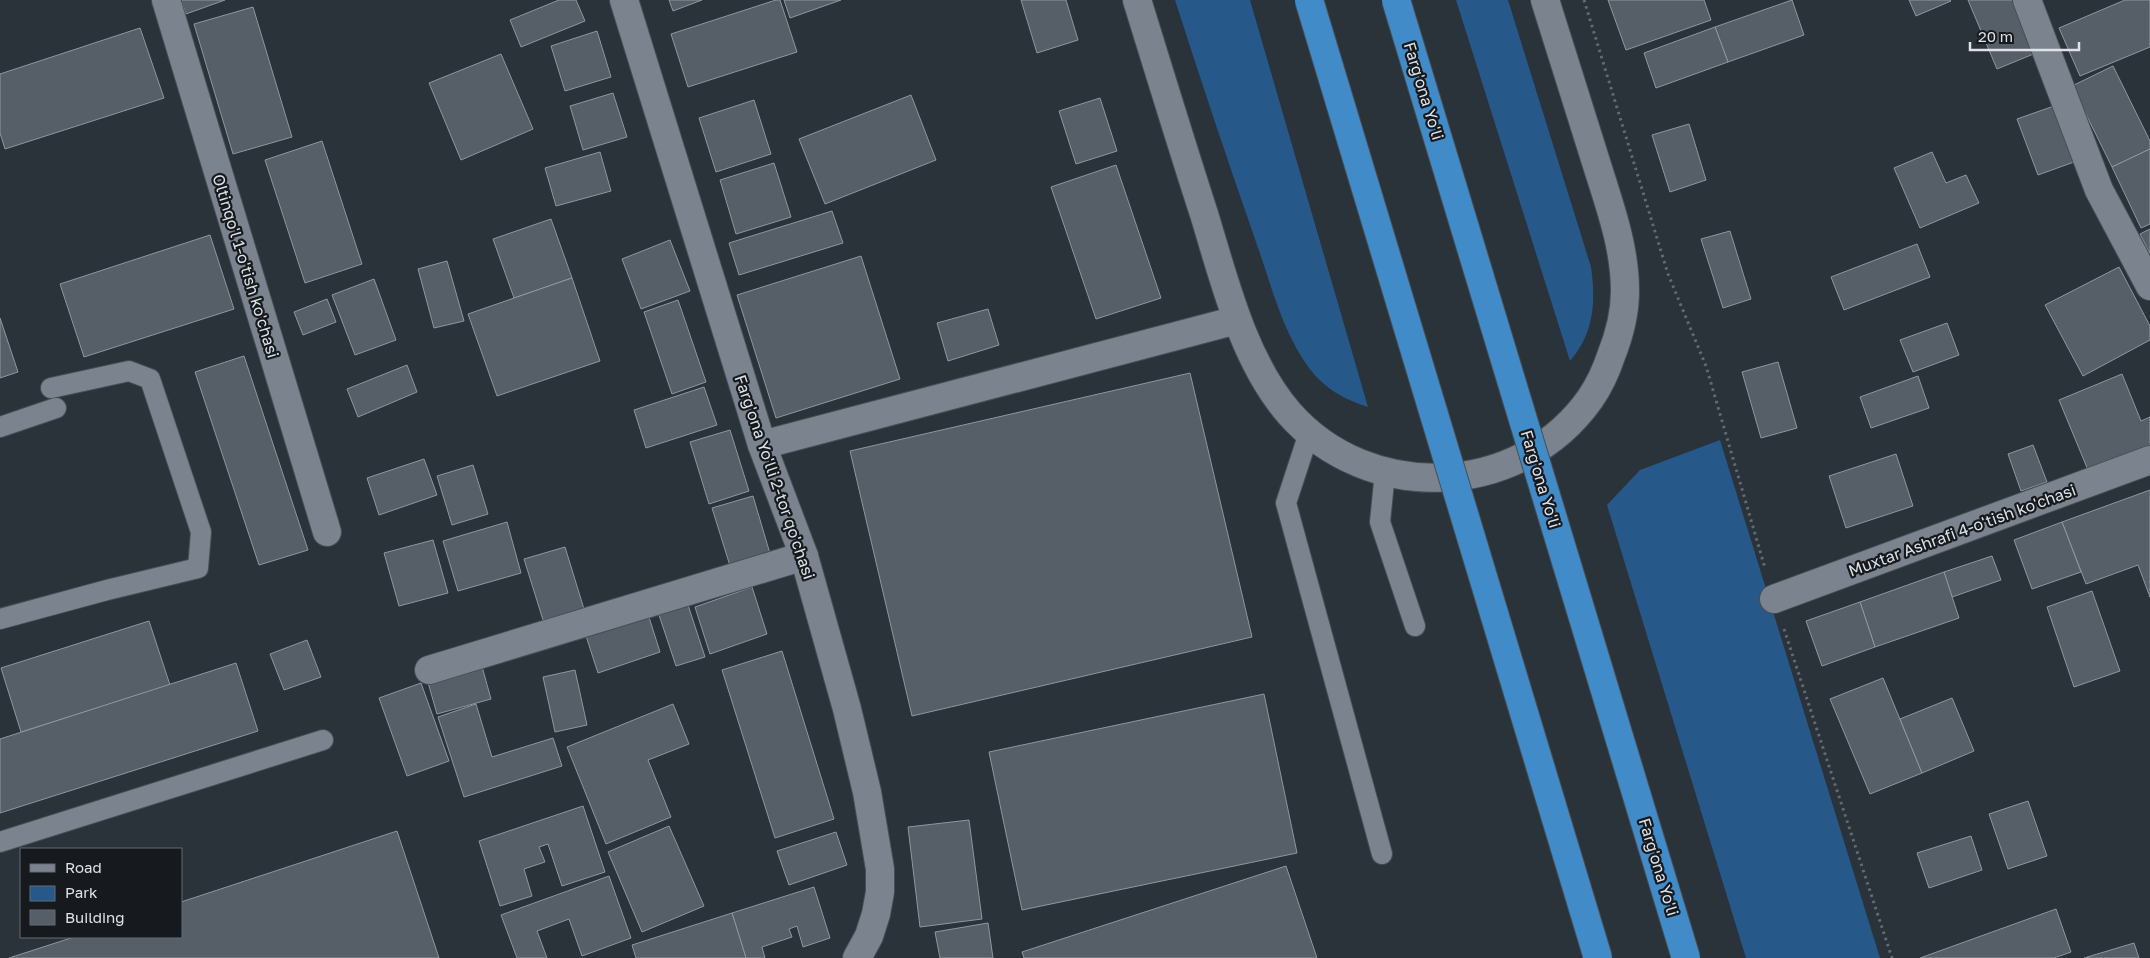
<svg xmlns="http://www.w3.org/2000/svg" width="2150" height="958" font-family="'Golos Text',sans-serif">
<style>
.green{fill:#26598a}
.building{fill:#565e67;stroke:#8e97a1}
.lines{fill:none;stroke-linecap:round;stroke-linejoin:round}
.lane-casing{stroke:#474e55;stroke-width:22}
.street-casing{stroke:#474e55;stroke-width:30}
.secondary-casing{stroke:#474e55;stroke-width:30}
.path{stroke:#636a71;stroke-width:3;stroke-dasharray:2.5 4;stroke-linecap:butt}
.lane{stroke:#7b848e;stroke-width:20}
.street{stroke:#7b848e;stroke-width:28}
.secondary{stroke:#7b848e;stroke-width:28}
.primary-bridge-casing{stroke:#474e55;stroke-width:30;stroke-linecap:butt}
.primary-bridge{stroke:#408bc8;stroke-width:28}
.labels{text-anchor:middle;stroke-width:4.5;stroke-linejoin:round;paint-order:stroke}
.street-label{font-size:16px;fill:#dee3e9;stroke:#16191d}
</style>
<rect width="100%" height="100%" fill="#2a323a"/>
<g class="green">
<path d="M1175,0h75l118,407c-24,-8 -43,-18 -59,-39 -27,-37 -38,-84 -53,-126 -28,-80 -55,-161 -81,-242z"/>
<path d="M1456,0h52l83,267c5,35 3,66 -21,94z"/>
<path d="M1720,440l160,518h-134l-139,-453 33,-35z"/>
</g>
<g class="building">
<path d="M181,0h44l-39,14z"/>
<path d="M559,0h17l9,21 -64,26 -11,-27z"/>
<path d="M669,0h33l-29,11z"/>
<path d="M776,0h4l17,52 -109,35 -17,-53z"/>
<path d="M784,0h57l-51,18z"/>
<path d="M1021,0h45l12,40 -41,13z"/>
<path d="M1608,0h96l7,20 -85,30z"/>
<path d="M1792,0l12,35 -76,27 -13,-35z"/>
<path d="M1909,0h41l1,1 -35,15z"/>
<path d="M1968,0h45l23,53 -39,16z"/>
<path d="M2125,0h25v47l-70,29 -21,-48z"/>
<path d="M253,7l39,130 -59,17 -39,-130z"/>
<path d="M1715,27l13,35 -72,26 -12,-35z"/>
<path d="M140,28l24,70 -159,51 -5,-16v-59z"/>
<path d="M597,31l14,46 -46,14 -14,-45z"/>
<path d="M501,54l32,75 -72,31 -32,-77z"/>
<path d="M2113,66l37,75v8l-38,18 -40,-81z"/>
<path d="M613,93l14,44 -44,13 -13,-44z"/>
<path d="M911,95l25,65 -111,44 -26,-65z"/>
<path d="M1100,98l17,53 -41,13 -17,-53z"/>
<path d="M754,100l17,54 -55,18 -17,-54z"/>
<path d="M2054,106l20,56 -36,13 -21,-56z"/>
<path d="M1689,124l17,56 -36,12 -18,-57z"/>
<path d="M322,141l40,123 -57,19 -40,-123z"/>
<path d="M2150,149v75l-9,4 -29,-61z"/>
<path d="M600,152l11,39 -55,15 -11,-38z"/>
<path d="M1932,152l14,31 20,-8 13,28 -59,25 -26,-60z"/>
<path d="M774,163l17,54 -55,17 -16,-54z"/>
<path d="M1116,165l45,133 -65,21 -45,-132z"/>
<path d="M832,211l11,32 -104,32 -10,-32z"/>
<path d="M551,219l21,59 -58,20 -21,-59z"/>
<path d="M2150,229v25l-10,-20z"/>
<path d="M1730,231l21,68 -28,9 -22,-69z"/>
<path d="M210,235l24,74 -150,48 -24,-73z"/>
<path d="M670,240l20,51 -49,18 -19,-50z"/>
<path d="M1917,244l13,33 -86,33 -13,-33z"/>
<path d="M861,256l39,123 -124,39 -39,-123z"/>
<path d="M447,261l17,60 -30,7 -16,-59z"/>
<path d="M2119,267l31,59v14l-67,36 -38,-71z"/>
<path d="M572,278l28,83 -103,35 -29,-82z"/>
<path d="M374,279l22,61 -41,15 -23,-60z"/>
<path d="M327,299l9,23 -33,13 -9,-23z"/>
<path d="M678,300l28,82 -34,12 -28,-82z"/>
<path d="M988,309l11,36 -51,16 -11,-38z"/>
<path d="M0,318l18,54 -18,6z"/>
<path d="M1947,323l12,32 -46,17 -13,-32z"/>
<path d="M244,356l64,194 -49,15 -64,-193z"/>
<path d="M1778,362l19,66 -36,10 -19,-66z"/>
<path d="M407,365l10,27 -59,25 -11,-28z"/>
<path d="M1190,373l62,264 -340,79 -62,-265z"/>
<path d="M2122,374l19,47 9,-4v28l-62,25 -29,-70z"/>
<path d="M1918,376l11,32 -58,20 -11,-31z"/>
<path d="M704,387l13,38 -71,23 -12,-38z"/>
<path d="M730,430l19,61 -40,13 -19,-62z"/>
<path d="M2033,445l14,37 -26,9 -13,-37z"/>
<path d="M1896,454l17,52 -67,22 -17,-52z"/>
<path d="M424,459l13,36 -58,20 -12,-37z"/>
<path d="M473,465l15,49 -36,11 -15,-49z"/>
<path d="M2150,490v107l-12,-32 -52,19 -24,-62z"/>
<path d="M753,496l18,61 -40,12 -19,-61z"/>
<path d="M507,522l14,51 -63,18 -15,-50z"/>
<path d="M2062,522l19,50 -49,17 -18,-49z"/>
<path d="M433,540l15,53 -49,13 -15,-53z"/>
<path d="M565,547l19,62 -41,11 -19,-61z"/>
<path d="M1992,556l9,24 -49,17 -8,-25z"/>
<path d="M1944,572l15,46 -84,29 -15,-45z"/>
<path d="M752,587l15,47 -57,20 -15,-47z"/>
<path d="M2092,591l28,80 -46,16 -27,-80z"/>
<path d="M1860,602l15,45 -53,19 -16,-45z"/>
<path d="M688,605l17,52 -29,9 -17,-51z"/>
<path d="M648,614l12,38 -62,21 -12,-37z"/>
<path d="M149,621l21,64 -149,47 -20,-64z"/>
<path d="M307,640l14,37 -37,13 -14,-36z"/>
<path d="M782,651l52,168 -59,19 -53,-168z"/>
<path d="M236,663l22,68 -258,82v-74z"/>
<path d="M481,663l10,36 -54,15 -10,-35z"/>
<path d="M575,670l12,55 -32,7 -12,-55z"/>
<path d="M1883,678l39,95 -52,21 -40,-95z"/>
<path d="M421,683l28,78 -42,15 -28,-78z"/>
<path d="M1264,694l33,159 -275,57 -33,-158z"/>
<path d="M1952,698l22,53 -52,22 -22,-54z"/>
<path d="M476,704l16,53 61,-19 9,28 -98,31 -26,-80z"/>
<path d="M673,704l16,40 -41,16 23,57 -65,27 -39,-97z"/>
<path d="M2028,801l19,55 -39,13 -19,-55z"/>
<path d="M583,806l22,66 -43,14 -14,-42 -9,3 6,15 -21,7 8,27 -32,10 -21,-65z"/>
<path d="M969,820l13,99 -62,8 -12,-100z"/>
<path d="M669,826l35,80 -62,26 -34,-80z"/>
<path d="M397,831l42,127h-430l65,-21h107v-35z"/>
<path d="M836,832l11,33 -58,20 -12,-34z"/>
<path d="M1971,836l11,34 -53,18 -12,-35z"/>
<path d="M1286,866l31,92h-293l-2,-6z"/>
<path d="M609,876l22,62 -49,18 -13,-37 -32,12 10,27h-30l-16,-43z"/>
<path d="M814,887l16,51 -27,9 -6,-21 -8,3 3,8 -30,10 3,11h-19l-14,-45z"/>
<path d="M2056,909l15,43 -17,6h-134z"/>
<path d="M732,913l14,45h-110l-4,-13z"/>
<path d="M988,923l5,35h-53l-5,-26z"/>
<path d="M2134,943l5,15h-55z"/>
</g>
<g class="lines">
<g class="lane-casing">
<g id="lane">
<path d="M0,427l56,-19"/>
<path d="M1309,433l-23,70 96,351"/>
<path d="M1385,472l-5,50 35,104"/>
<path d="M0,619l107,-29 91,-22 3,-36 -51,-153 -21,-8 -78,17"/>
<path d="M0,842l323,-102"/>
</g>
</g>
<g class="street-casing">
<g id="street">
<path d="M166,0l161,532"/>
<path d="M624,0l138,445 42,111 43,153 20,83 13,77v23l-4,22 -7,22 -12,22"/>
<path d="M2027,0l72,190 51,96"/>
<path d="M762,445l475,-125"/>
<path d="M1774,599l376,-139"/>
<path d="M429,670l375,-114"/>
</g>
</g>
<g class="secondary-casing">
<path id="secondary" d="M1137,0c22,71 44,143 67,214 20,65 39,146 85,199 80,91 230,86 301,-14 9,-13 16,-28 21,-43 8,-20 14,-43 14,-65 0,-45 -16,-87 -29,-129 -17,-54 -34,-108 -51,-162"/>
</g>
<g class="path">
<path d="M1584,0l84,274 38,92 59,202"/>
<path d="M1784,629l108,329"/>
</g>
<use href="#lane" class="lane"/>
<use href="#street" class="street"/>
<use href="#secondary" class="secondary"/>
<g class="primary-bridge-casing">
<g id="primary-bridge">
<path d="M1309,0l289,958"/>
<path d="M1396,0l290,958"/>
</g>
</g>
<use href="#primary-bridge" class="primary-bridge"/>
</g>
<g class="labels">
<g class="street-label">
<text transform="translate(1424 91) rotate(73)" y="6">Farg'ona Yo'li</text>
<text transform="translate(246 266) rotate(73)" y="6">Oltinqo'l 1-o'tish ko'chasi</text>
<text transform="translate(775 477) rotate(71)" y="6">Farg'ona Yo'lli 2-tor qo'chasi</text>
<text transform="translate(1541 479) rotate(73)" y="6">Farg'ona Yo'li</text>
<text transform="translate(1962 530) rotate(-20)" y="6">Muxtar Ashrafi 4-o'tish ko'chasi</text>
<text transform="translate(1659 867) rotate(73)" y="6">Farg'ona Yo'li</text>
</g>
</g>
<rect x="20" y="848" width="162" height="90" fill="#16191d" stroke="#666a6f"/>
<rect x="30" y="864" width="25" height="8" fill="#7b848e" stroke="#666a6f"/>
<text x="65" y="873" font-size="15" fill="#dee3e9">Road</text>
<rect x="30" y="886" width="25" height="15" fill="#26598a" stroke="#666a6f"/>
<text x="65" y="898" font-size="15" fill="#dee3e9">Park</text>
<rect x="30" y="910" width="25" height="15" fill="#565e67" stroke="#666a6f"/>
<text x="65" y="923" font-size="15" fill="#dee3e9">Building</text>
<path d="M1970 42v8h109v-8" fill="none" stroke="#dee3e9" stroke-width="2.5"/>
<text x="1978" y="42" font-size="15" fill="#dee3e9" stroke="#16191d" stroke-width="4" paint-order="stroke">20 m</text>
</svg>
